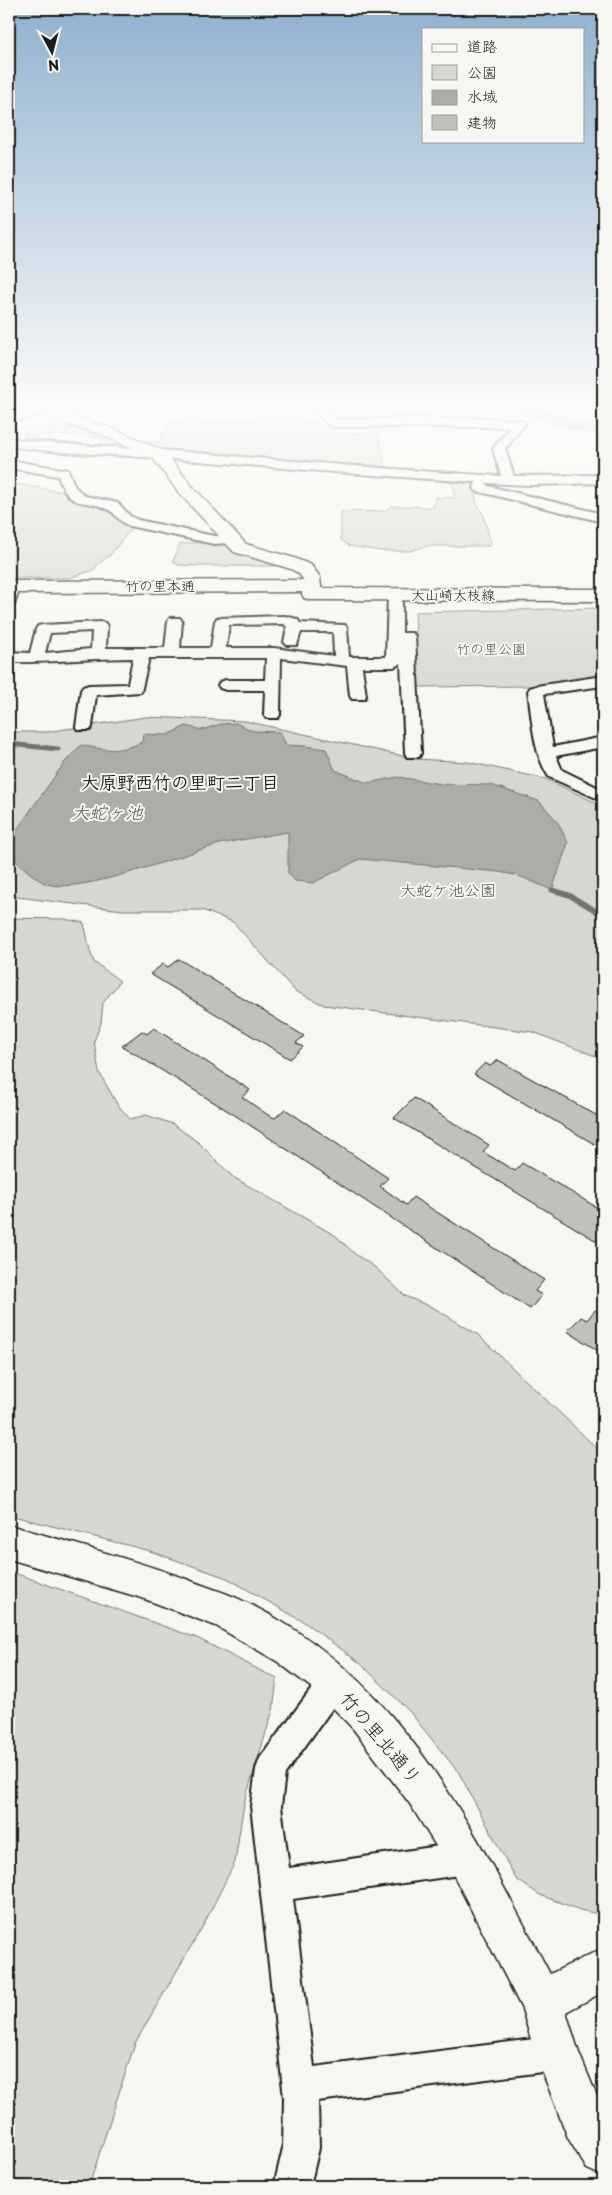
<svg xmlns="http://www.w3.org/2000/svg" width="612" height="2195" font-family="'Playpen Sans','Klee One',sans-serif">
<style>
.green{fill:#d6d6d2;stroke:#797977}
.water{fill:#acaca9;stroke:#727271}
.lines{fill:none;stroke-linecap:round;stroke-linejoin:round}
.stream{stroke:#727271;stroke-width:5}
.river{fill:#acaca9;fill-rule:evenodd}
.building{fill:#c0c0bd;stroke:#1c1c1c}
.minor-casing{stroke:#1c1c1c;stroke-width:4}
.tertiary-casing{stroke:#1c1c1c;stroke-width:3}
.secondary-casing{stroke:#1c1c1c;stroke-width:3}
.primary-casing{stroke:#1c1c1c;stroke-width:3}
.minor{fill:#f6f6f2;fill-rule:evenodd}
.tertiary{fill:#f6f6f2;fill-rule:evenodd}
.secondary{fill:#f6f6f2;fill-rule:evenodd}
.primary{fill:#f6f6f2;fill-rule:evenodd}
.labels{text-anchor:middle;stroke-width:4;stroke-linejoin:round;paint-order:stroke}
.far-street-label{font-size:14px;fill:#1c1c1c;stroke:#f6f6f2}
.far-park-label{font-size:14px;fill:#545453;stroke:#f6f6f2}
.park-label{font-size:16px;fill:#545453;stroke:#f6f6f2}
.neighbourhood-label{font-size:18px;font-weight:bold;fill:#1c1c1c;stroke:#f6f6f2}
.water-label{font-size:18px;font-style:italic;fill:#565654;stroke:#f6f6f2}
.near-street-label{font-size:19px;fill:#1c1c1c;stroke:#f6f6f2}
</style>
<rect width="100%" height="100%" fill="#f6f6f2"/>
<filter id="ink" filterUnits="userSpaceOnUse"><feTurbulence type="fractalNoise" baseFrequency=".02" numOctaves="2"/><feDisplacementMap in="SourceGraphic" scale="10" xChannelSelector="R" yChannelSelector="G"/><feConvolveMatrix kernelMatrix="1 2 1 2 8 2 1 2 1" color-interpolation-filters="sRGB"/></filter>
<g filter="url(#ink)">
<g class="green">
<path d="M284,417l34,6 7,9 7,2 46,-1 8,36 -215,-14 -27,-14 15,1 9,-20 29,-2 5,5z"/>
<path d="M29,426l67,4 57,22 -54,-2 4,-11 -6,-2 -46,-2 -6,9 -21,-1 1,-10 -2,-5z"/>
<path d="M450,480l24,1 2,21 7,12 8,29 -2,3h-63l-16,5h-30l-31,-5 -8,-6v-28l45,-1 5,-5 42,1 3,-10 18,1v-10z"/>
<path d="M9,483l56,9c17,19 57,9 65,38l-20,25 -13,10 -3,5 -25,8h-60z"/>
<path d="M225,541l48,20 4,5h-78l-21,-1 -5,-4 7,-17z"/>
<path d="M603,608v68l-69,10 -116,1 -3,-75z"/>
<path d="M146,717l99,4 172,38 51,3 78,17 57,27v253l-70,-27 -209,-27 -29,-14 -62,-69 -31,-12h-80l-113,-14v-164h37z"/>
<path d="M9,918l56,1 19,4 6,28 4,11 26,19 -17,22 -2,20 -7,18 5,31 18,32 13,15 16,-4 27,9 26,19 34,34 103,59 19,18 21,14 29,28 29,12 43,26 126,120v461l-23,-5 -40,-15 -24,-16 -57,-106 -50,-62 -49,-48 -56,-41 -77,-44 -77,-27 -141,-36z"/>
<path d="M9,1571l188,67 80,41 -4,31 -29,93 -9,59 -31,62 -69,119 -46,143h-80z"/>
</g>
<path class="water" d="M236,723l17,8 27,1 6,13 19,1 21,3 9,21 32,13 31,-6 43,7 50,1 48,16 18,20 11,22 -16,47 -33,-14 -20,-4 -139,-13 -47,24 -18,-2 -7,-8v-41c-22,4 -46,7 -68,12 -37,10 -139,51 -173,40 -9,-3 -31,-22 -38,-30l1,-15 55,-77 16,-17c23,5 39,8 61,-3l1,-8 24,1 19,-9 16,4 19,-6z"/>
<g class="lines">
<g class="stream">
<path d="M9,744l49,5"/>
<path d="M552,890l17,5 34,20"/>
</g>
<path class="river" d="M512,406h24l8,4 59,14v12c-18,-4 -82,-16 -91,-30z"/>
</g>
<g class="building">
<path d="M179,959l125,77 -8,7 7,4 -13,12 -140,-85 13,-10 5,3z"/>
<path d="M154,1028l96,62 -8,7 26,18 7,3 10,-9 103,69 -8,8 26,19 7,-8 131,83 -9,11 7,4 -12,14 -297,-195 -111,-68 20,-15 5,3z"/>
<path d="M498,1060l105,59v30l-129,-75 11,-11 5,3z"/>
<path d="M414,1098l75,47 -6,7 32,19 7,-8 81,48v34l-209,-127z"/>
<path d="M595,1310l8,6v38l-36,-23 14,-14 6,3z"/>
</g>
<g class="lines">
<g class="minor-casing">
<g id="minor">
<path d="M311,406h13l12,13 152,-1 35,3 2,3 -20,25 9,27 89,-1v8l-72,2 -45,-2 2,3 115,28v8l-127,-31 -2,-3 2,-6c-106,-6 -211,-16 -317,-24 -50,-4 -100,-4 -150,-12v-8c50,8 101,8 151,12 114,9 227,20 341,26l-8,-27 17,-22h-177l-4,-1z"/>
<path d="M9,460l59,10 7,17 10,9 33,7 12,13 8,4 76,16 16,-1 7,4 -7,4 -16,1 -85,-18c-10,-4 -14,-14 -22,-17 -25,-12 -36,3 -49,-33l-49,-8z"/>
<path d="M13,583l7,4 -6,18 -5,1v-22z"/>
<path d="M395,591l5,1 2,3v38h10l3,3 6,117 -2,4h-12l-2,-4 -4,-90 -7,4h-32l4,29 -2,3h-12l-2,-3 -3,-30 -66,-8 -1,57 -2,3h-12l-2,-3 1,-25h-39l-6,-2 -2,-3 2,-3 6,-2h39l1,-22h-117l-8,34 -45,3 -4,32 -2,3h-12l-2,-3 5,-37 2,-3 6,-2 39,-1 5,-26c-41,0 -83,5 -124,4v-10l21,1 6,-24 2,-3 5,-1 57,-3 5,1 2,3 -1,22h59l3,-27 2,-3h10l2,3 -2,27h31l4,-27 2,-3 68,-2 12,3 3,4 45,2 2,3 2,29h37l2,-62 2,-3zM284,624l3,3 -3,15 3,3h10l4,-13h32l1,24 -60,-8h-48l3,-23zM92,631l-1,18 -46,4 5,-20z"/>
<path d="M603,676v10l-59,8 9,53 50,-10v10l-47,9 6,14 41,20v11l-54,-24c-16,-24 -17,-58 -21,-86l2,-3 6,-2z"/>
<path d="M334,1667l10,5 5,10 -5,10 -59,82 -4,32 8,62 177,-26 11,5 5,11 -5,11 -11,5 -173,25 21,168 243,-31 12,5 5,12 -5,12 -12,5 -239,31 1,47 -9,38h-36l9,-38 1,-50 -33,-292 5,-37 4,-11 64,-86z"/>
</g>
</g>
<g class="tertiary-casing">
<g id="tertiary">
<path d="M312,580l7,2 2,4 -2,4 -7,2 -303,1v-12z"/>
<path d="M9,1525c59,17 119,33 177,54 17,7 36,12 53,20 161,74 232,227 311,375l53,-26v44l-37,20 13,41 24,58v65l-16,-7 -19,-31 -33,-85 -13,-44 -70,-137 -42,-68 -56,-74 -33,-35 -43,-33 -62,-36 -74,-28 -133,-39z"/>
</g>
</g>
<g class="secondary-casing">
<path id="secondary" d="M40,406h31l-3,3 -59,13v-10z"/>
</g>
<g class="primary-casing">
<path id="primary" d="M31,406h21l29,13 31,9 52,23 28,35 54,58 48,14 17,7 9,12 1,11 282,1v12l-292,-1 -7,-2 -2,-4 1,-15 -5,-6 -7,-4 -57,-17 -54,-58 -28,-37 -52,-23 -31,-9 -35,-16z"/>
</g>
<use href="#minor" class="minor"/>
<use href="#tertiary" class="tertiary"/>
<use href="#secondary" class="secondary"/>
<use href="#primary" class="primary"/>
</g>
</g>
<linearGradient id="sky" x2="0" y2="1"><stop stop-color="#90b1cf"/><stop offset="0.57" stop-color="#fbfbf9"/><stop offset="1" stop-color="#fbfbf9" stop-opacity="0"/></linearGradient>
<rect width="612" height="713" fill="url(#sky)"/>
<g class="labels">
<g class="far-street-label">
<text x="160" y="591">竹の里本通</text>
<text x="453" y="600">大山崎大枝線</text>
</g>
<g class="far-park-label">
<text x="491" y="654">竹の里公園</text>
</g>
<g class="park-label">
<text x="448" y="896">大蛇ケ池公園</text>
</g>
<g class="neighbourhood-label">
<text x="180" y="789">大原野西竹の里町二丁目</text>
</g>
<g class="water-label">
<text x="107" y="819">大蛇ヶ池</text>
</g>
<g class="near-street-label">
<text transform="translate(381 1738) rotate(50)" y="7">竹の里北通り</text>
</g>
</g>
<rect width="612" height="2195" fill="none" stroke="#f6f6f2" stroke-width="30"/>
<rect x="15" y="15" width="582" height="2165" fill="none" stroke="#1c1c1c" stroke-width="2" filter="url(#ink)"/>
<rect x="422" y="28" width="162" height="115" fill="#f6f6f2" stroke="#9f9f9c"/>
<rect x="432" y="44" width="25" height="8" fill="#f6f6f2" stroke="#9f9f9c"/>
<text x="467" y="52" font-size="15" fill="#1c1c1c">道路</text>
<rect x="432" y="65" width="25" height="15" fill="#d6d6d2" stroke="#9f9f9c"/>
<text x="467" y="78" font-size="15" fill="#1c1c1c">公園</text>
<rect x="432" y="90" width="25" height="15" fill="#acaca9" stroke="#9f9f9c"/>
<text x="467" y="102" font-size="15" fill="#1c1c1c">水域</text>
<rect x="432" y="115" width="25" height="15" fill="#c0c0bd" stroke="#9f9f9c"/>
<text x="467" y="128" font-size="15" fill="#1c1c1c">建物</text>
<g transform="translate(52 52) rotate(173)" stroke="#f6f6f2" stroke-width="4" paint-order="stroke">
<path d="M0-4L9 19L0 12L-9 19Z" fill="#1c1c1c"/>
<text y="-8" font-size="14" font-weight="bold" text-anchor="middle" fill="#1c1c1c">N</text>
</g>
</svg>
